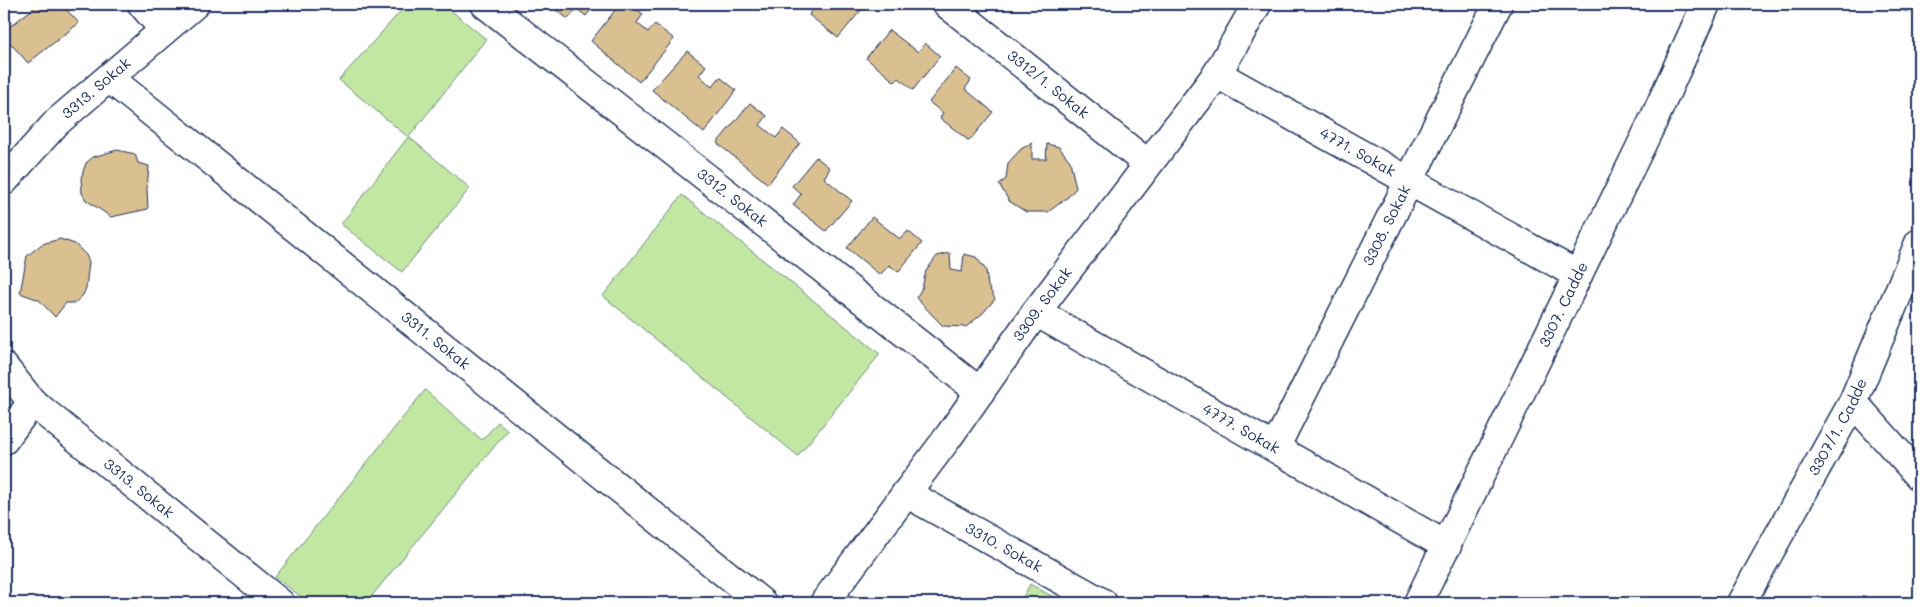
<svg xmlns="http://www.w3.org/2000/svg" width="1923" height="607" font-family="Mali,sans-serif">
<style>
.green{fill:#c1e7a2;stroke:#6e8b80}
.water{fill:#97c9f4;stroke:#658bb8}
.building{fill:#dac090;stroke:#1b2f5e}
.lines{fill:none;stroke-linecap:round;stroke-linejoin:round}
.minor-casing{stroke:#1b2f5e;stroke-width:31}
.minor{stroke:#fff;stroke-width:28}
.labels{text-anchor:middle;stroke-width:4;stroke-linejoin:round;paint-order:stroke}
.street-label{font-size:15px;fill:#1b2f5e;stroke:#fff}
</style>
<rect width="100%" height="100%" fill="#fff"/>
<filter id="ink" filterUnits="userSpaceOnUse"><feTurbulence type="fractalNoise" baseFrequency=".02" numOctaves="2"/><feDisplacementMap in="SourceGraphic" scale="10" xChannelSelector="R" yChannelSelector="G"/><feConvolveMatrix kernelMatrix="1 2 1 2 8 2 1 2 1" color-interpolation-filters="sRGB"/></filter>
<g filter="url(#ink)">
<g class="green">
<path d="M407,4h36l43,35 -77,98 61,51 -68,84 -61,-48 67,-87 -69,-57z"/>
<path d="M682,195l198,159 -82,102 -195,-160z"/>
<path d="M425,390l57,50 16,-18 10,8 -142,173h-57l-34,-26z"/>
<path d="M1030,584l34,19h-44z"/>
</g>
<path class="water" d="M1883,4h27l-3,8z"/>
<g class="building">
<path d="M39,4h22l18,19 -51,40 -24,-27v-5z"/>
<path d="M548,4h48l-10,12 -9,-7 -9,10z"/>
<path d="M620,4h10l13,10 -6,9 11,9 7,-8 19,15 -35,43 -48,-41z"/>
<path d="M803,4h52l7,5 -24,29 -29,-23 2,-4z"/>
<path d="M889,30l29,22 7,-9 15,13 -27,34 -14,-12 -4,4 -29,-24z"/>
<path d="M687,51l19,15 -7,9 13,12 8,-10 16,13 -32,43 -52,-43z"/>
<path d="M956,68l15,12 -6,9 28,23 -24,29 -29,-23 3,-5 -14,-11z"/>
<path d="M750,103l17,13 -7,9 16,13 7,-9 17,14 -32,41 -51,-41z"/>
<path d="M1032,143v16h14l1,-15 12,3 11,14 6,27 -8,9 -20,15h-22l-17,-11 -10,-17 7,-5 2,-16 13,-14z"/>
<path d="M117,150l18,4 3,9 11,3 -2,23 1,20 -37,8 -25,-17 -4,-7 -1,-15 5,-15 7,-6z"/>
<path d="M816,157l14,11 -6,10 28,23 -26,30 -33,-26 8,-11 -9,-8z"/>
<path d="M872,217l28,22 8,-8 14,12 -24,29 -9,-7 -9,10 -33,-27z"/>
<path d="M60,239l15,5 11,11 3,7 -3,26 -3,7 -8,8h-9l-11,14 -16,-17 -19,-7 7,-37 15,-12z"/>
<path d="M950,253l1,17 11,2 2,-18 12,3 10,13 2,16 7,13 -12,14 -17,14 -23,-1 -27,-28 6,-10 4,-17 11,-15z"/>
</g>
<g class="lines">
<g class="minor-casing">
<g id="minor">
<path d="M142,4l22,26"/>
<path id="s1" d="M485,4l495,388"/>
<path id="s2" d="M947,4l201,160"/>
<path id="s3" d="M1217,74l361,201"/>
<path id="s4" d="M109,78l653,525"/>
<path id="s5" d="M4,181l53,-59 138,-118"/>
<path id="s6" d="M1036,312l411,234"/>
<path id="s7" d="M4,367l28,35 248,201"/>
<path d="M1853,402l66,74"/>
<path d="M4,440l28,-38"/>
<path id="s8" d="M1275,448l223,-444"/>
<path id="s9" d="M906,493l197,110"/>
<path id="s10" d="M824,603l125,-167 87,-124 181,-238 40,-70"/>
<path id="s11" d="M1418,603l237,-486 51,-113"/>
<path id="s12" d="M1741,603l112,-201 66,-159"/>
</g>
</g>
<use href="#minor" class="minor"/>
</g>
</g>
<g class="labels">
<g class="street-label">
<text dy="5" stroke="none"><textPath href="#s2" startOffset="129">3312/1. Sokak</textPath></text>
<text dy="5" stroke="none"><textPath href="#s5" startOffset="131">3313. Sokak</textPath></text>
<text dy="5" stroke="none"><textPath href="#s3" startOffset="161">4771. Sokak</textPath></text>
<text dy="5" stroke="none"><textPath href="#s1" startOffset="314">3312. Sokak</textPath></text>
<text dy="5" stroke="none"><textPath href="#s8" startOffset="249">3308. Sokak</textPath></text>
<text dy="5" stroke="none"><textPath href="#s11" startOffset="332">3307. Cadde</textPath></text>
<text dy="5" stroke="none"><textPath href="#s10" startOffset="370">3309. Sokak</textPath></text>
<text dy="5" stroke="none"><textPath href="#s4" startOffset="419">3311. Sokak</textPath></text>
<text dy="5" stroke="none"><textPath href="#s12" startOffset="201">3307/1. Cadde</textPath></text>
<text dy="5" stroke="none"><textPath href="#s6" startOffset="236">4777. Sokak</textPath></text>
<text dy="5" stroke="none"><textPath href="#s7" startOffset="182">3313. Sokak</textPath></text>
<text dy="5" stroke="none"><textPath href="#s9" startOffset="112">3310. Sokak</textPath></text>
</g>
</g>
<rect width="1923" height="607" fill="none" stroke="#fff" stroke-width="20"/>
<rect x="10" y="10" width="1903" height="587" fill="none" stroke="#1b2f5e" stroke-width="2" filter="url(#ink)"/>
</svg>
